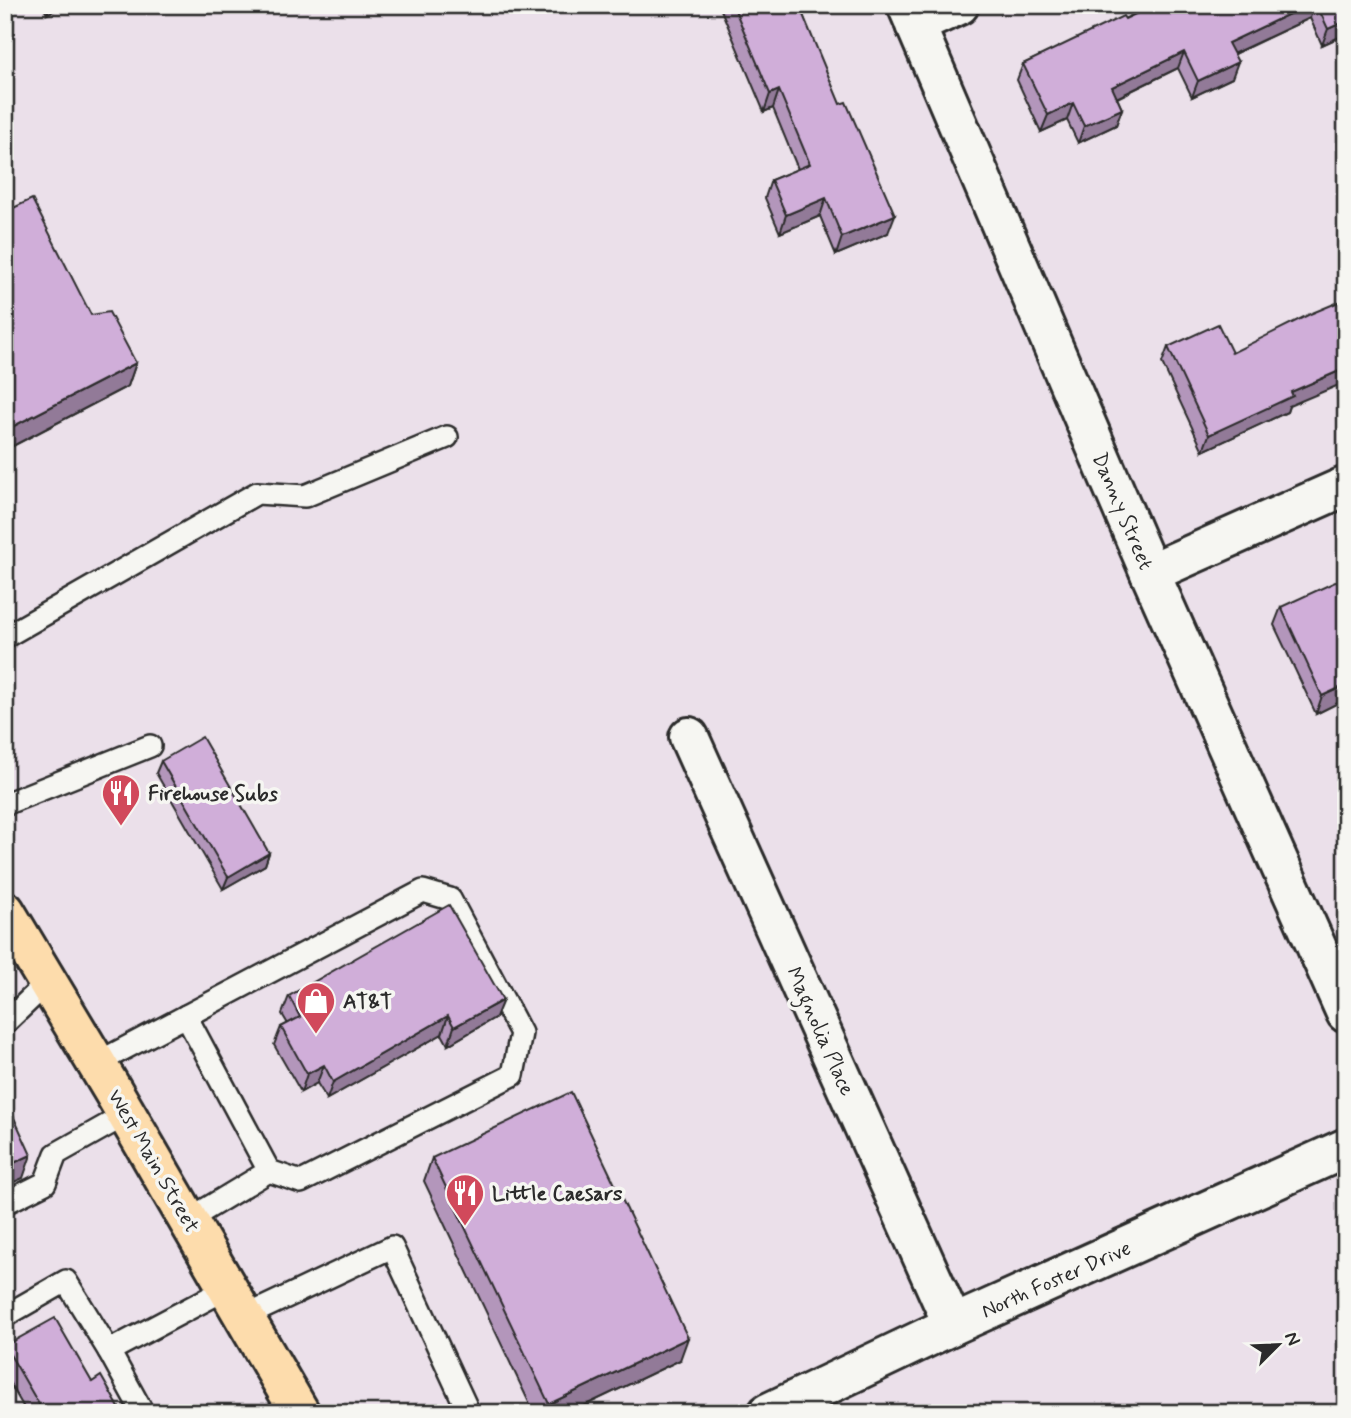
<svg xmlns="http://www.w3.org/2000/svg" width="1351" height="1418" font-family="Mynerve,sans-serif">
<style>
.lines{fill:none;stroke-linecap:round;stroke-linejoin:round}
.lane-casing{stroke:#2b2b2b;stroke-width:26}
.street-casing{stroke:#2b2b2b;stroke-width:44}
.primary-casing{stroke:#2b2b2b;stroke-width:44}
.lane{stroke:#f6f6f2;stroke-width:21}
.street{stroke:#f6f6f2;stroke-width:38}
.primary{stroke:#fddcac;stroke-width:38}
.wall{fill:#b396bb;stroke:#2b2b2b;stroke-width:2}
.shaded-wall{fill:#927a98;stroke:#2b2b2b;stroke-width:2}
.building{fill:#d0aed9;stroke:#2b2b2b;stroke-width:2}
.labels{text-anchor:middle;stroke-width:7;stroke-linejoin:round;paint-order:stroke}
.street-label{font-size:21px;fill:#2b2b2b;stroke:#f6f6f2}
.poi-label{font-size:21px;font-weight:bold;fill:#2b2b2b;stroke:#f6f6f2;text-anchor:start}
</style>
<rect width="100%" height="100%" fill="#ebe0ea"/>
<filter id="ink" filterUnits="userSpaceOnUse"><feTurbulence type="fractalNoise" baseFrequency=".0143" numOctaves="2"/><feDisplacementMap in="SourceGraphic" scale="14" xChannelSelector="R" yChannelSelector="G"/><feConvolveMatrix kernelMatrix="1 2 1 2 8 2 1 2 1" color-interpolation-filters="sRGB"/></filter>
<g filter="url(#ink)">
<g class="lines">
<g class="lane-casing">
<g id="lane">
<path d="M5,637l252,-144 48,3 142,-59"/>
<path d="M5,804l145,-58"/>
<path d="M186,1016l83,155"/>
<path d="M5,1023l43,-41"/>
<path d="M97,1063l326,-172 27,8 71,134 -8,42 -212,107 -32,-11 -81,49"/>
<path d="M5,1203l40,-20 11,-29 71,-40"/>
<path d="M5,1316l61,-35 43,70 119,-63"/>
<path d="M244,1317l148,-70 77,166"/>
<path d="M109,1351l34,62"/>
</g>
</g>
<g class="street-casing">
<g id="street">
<path d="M907,5l243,568 196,440"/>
<path d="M915,25l44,-20"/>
<path d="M1150,573l196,-87"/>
<path d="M689,737l264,588"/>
<path d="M768,1413l185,-88 393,-177"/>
</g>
</g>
<g class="primary-casing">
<path id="primary" d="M5,911l108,180 187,322"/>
</g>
<use href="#lane" class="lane"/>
<use href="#street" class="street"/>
<use href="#primary" class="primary"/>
</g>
<g class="wall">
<path d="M42,5h23l-18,9z"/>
<path d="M719,5h80l89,228 -52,22 -16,-39 -40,17 -15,-35 6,-18 27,-11 -25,-61 -9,4z"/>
<path d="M1155,5h191v29l-24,11 -12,-27 -76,36 -2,24 -40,19 -14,-29 -61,30 5,11 -6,16 -38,18 -11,-23 -26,12 -24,-52 6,-16z"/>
<path d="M5,212l86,103 45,48 -8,23 -123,64z"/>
<path d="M1168,347l64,6 57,53 -2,6 -84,39 -41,-88z"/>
<path d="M1281,607l65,92 -30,15 -42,-89z"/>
<path d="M161,761l108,92 -4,12 -42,24 -67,-116z"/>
<path d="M289,996l207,21 -48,28 -6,-11 -115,65 -10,-16 -16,9 -27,-47 7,-18 7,-3 -6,-10z"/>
<path d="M432,1158l248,202 -111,53h-35l-110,-232z"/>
<path d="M5,1346l87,36 28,31h-93l-22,-38z"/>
</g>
<g class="shaded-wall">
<path d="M50,5h15l-18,9z"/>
<path d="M1308,5h6l-4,13 -88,41 6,-16z"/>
<path d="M1346,21v13l-24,11 6,-16z"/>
<path d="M1184,52l-6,16 -72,35 6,-16z"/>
<path d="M1238,62l-6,16 -40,19 6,-16z"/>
<path d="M779,90l-6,18 -9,4 6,-18z"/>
<path d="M1073,103l-6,17 -26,12 7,-17z"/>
<path d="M1122,109l-6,16 -38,18 6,-17z"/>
<path d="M826,198l-6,18 -40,17 6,-18z"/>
<path d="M895,215l-7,18 -52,22 6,-18z"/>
<path d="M136,363l-8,23 -123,64v-12l3,-9z"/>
<path d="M1346,368v14l-57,24 -2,6 -84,39 6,-16 82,-43z"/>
<path d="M1346,685v14l-30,15 6,-18z"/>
<path d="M269,853l-4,12 -42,24 5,-12z"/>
<path d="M503,1000l-7,17 -48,28 6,-18z"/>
<path d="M448,1016l-6,18 -115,65 6,-17z"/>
<path d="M324,1065l-7,18 -16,9 6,-18z"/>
<path d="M31,1155l-8,23 -18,8v-19z"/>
<path d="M688,1338l-8,22 -111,53h-24l4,-9z"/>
</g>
<g class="building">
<path d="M733,5h66l41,99 6,-2 49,113 -53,22 -16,-39 -40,17 -15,-35 39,-16 -31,-74 -9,4z"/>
<path d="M1155,5h153l-80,38 10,19 -40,19 -14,-29 -72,35 10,22 -38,17 -11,-23 -25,12 -25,-51 100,-48 2,3z"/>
<path d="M1317,5h29v16l-18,8z"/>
<path d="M32,199l59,116 18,-3 27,51 -128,66 -3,-5v-212z"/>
<path d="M1346,299v69l-55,24 2,4 -84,39 -41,-88 50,-23 14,29 78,-39z"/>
<path d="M1346,577v108l-24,11 -41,-89z"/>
<path d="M202,737l67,116 -41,24 -67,-116z"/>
<path d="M449,905l54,95 -49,27 -6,-11 -115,66 -9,-17 -17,9 -26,-47 19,-10 -11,-21z"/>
<path d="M571,1092l117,246 -139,66 -117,-246z"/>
<path d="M5,1098l26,57 -26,12z"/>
<path d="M55,1318l37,64 9,-6 20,35 -3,2h-74l-39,-67z"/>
</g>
</g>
<defs>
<g id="restaurant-pin" transform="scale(2.0125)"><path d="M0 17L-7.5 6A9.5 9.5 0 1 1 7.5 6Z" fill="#d1495b" stroke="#f6f6f2"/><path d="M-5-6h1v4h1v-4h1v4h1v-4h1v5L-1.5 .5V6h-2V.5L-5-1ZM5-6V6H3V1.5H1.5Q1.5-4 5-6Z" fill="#fff"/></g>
<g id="shop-pin" transform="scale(2.0125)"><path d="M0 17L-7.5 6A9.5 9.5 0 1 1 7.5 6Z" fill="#d1495b" stroke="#f6f6f2"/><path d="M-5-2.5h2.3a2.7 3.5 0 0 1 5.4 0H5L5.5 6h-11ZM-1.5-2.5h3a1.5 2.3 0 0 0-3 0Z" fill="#fff"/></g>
</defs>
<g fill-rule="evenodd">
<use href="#restaurant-pin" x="121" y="793"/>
<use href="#shop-pin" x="316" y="1001"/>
<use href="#restaurant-pin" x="465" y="1193"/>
</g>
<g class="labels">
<g class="street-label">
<text transform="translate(1123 511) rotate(67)" y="7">Danny Street</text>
<text transform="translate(821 1031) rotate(66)" y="7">Magnolia Place</text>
<text transform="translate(154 1161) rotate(60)" y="7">West Main Street</text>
<text transform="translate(1056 1279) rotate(-24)" y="7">North Foster Drive</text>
</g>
<g class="poi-label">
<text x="148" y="800">Firehouse Subs</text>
<text x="343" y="1008">AT&amp;T</text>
<text x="492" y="1200">Little Caesars</text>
</g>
</g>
<rect width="1351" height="1418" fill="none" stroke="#f6f6f2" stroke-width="28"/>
<rect x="14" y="14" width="1323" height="1390" fill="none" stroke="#2b2b2b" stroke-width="2.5" filter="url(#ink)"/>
<g transform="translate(1278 1345) rotate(66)" stroke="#f6f6f2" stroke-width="5" paint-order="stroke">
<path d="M0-5L12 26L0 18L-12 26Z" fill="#2b2b2b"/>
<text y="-10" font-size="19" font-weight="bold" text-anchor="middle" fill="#2b2b2b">N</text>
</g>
</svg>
